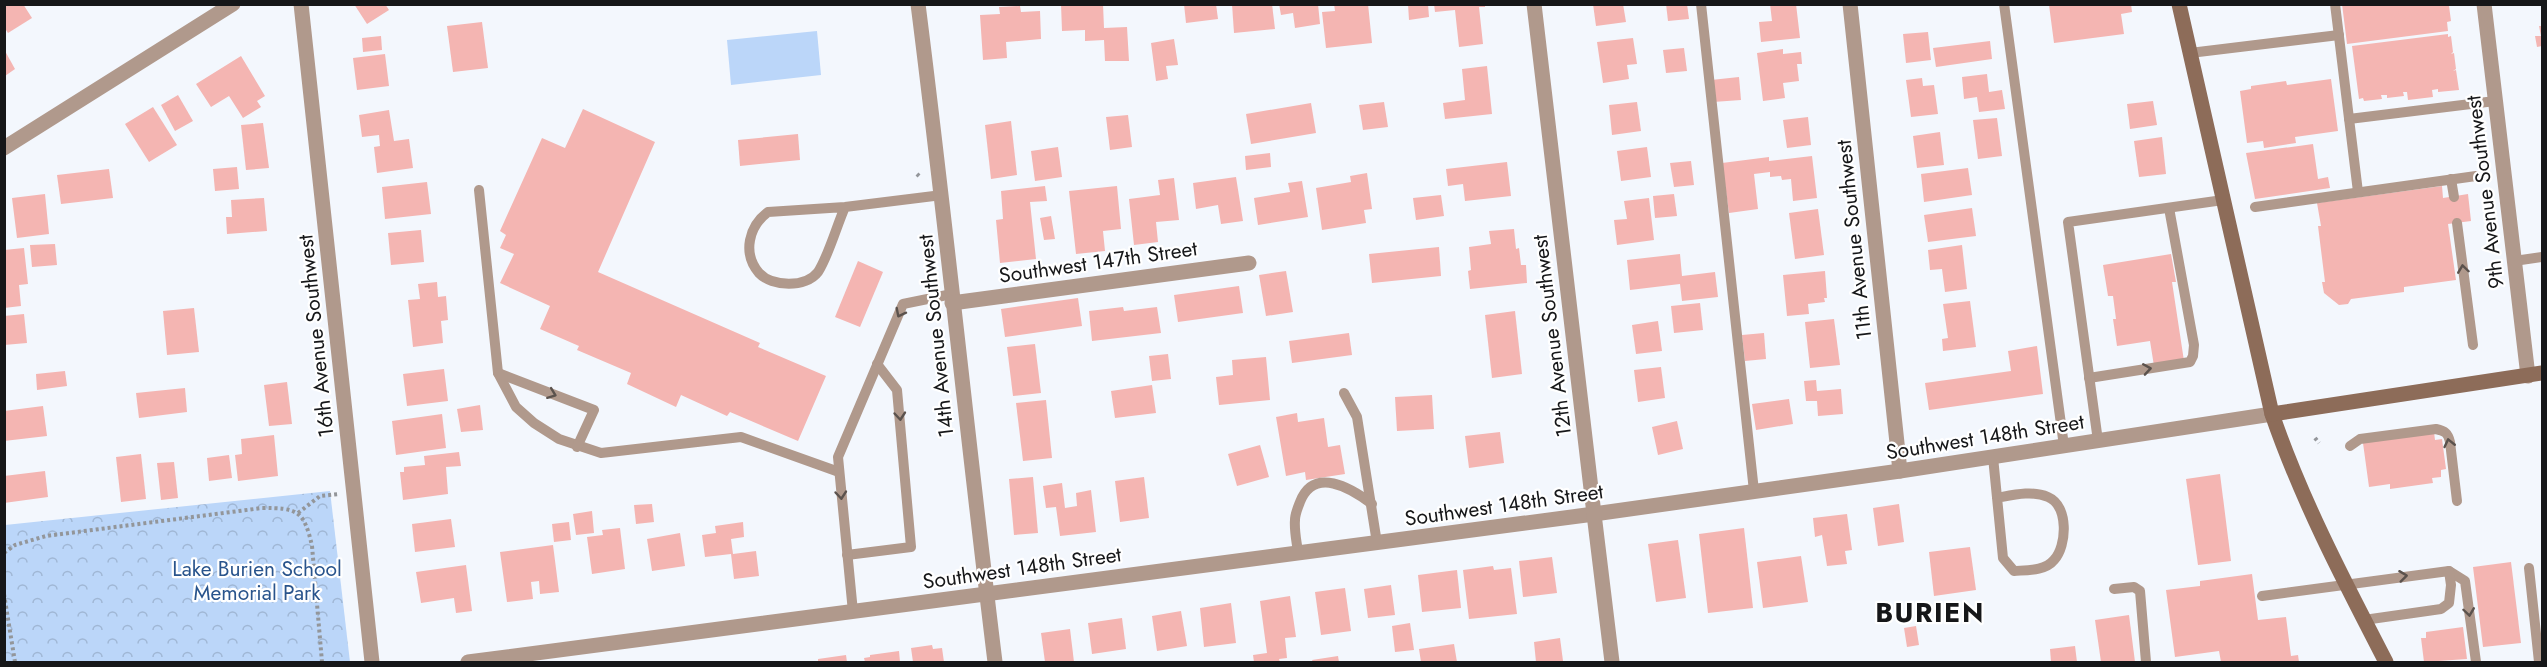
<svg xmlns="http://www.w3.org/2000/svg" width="2547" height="667" font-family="Jost,sans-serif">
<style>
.forest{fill:url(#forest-crowns)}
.pitch{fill:#bbd6f9}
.building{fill:#f4b5b2}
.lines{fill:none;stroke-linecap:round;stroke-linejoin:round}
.path{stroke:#93969a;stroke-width:4;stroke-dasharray:3 3;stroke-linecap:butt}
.service{stroke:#b0998c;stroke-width:10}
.minor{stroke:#b0998c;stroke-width:15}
.tertiary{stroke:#b0998c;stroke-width:15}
.secondary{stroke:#8d6c59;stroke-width:15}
.oneway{stroke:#5b524d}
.labels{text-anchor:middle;stroke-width:4.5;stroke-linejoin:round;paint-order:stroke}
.street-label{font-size:21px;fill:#161719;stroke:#fff}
.park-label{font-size:21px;fill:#29548c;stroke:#fff}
.district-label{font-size:27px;font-weight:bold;letter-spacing:1.5px;fill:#161719;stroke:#fff}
</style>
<defs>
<pattern id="forest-crowns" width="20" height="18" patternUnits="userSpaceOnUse" patternTransform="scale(1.5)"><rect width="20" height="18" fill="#bbd6f9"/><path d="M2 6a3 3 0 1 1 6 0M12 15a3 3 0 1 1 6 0" fill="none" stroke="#a0b7d5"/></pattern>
</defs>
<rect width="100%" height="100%" fill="#f3f7fd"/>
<path class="forest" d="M330,491l20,171h-345v-137z"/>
<path class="pitch" d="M817,31l4,44 -90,10 -4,-45z"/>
<g class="building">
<path d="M4,4h19l9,14 -24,15 -4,-6z"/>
<path d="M354,4h31l4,6 -22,14z"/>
<path d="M1061,4h42l1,24 23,-1 2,34h-24l-1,-21 -19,1v-11l-23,1z"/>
<path d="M1184,4h32l2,15 -32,4z"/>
<path d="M1232,4h40l3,25 -41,4z"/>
<path d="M1279,4h39l2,20 -25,4 -2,-15 -12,2z"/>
<path d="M1334,4h34l4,39 -46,5 -4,-36 13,-1z"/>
<path d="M1408,4h20l1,13 -20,3z"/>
<path d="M1434,4h51v3h-6l4,37 -24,3 -4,-37 -20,2z"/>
<path d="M1593,4h30l3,18 -30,4z"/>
<path d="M1666,4h21l2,15 -21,2z"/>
<path d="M1770,4h26l4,34 -39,4 -2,-20 13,-1z"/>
<path d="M2131,4l1,8 -11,2 3,20 -70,9 -5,-38z"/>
<path d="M2342,4h104l3,2 2,15 -4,1 1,9 -101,13z"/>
<path d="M1020,6l1,6 19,-1 1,28 -35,3 1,16 -24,2 -3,-45 20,-1 -1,-7z"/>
<path d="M482,22l6,46 -35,4 -6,-46z"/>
<path d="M2539,26h3v20l-5,1 -2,-11h6z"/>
<path d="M1928,32l3,28 -25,3 -3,-29z"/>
<path d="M2448,34v3l3,-1 2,16 -2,2 3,-1 2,16 -3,2 3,-1 3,20 -21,2v-3l-6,1 1,7 -25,3 -1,-8h-4l1,4 -17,2v-3h-6l1,4 -18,2 -1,-3 -4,1 -7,-53z"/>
<path d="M381,36l1,14 -19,2 -1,-14z"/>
<path d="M1633,38l4,26 -10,1 2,14 -26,4 -6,-41z"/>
<path d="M1174,39l4,26 -12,1 2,13 -12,2 -5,-38z"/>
<path d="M1990,41l2,18 -56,8 -3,-19z"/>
<path d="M1684,48l3,23 -21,2 -3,-23z"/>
<path d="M1783,49v5l18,-2 1,12h-5l2,17 -16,2 2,15 -22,3 -6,-48z"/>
<path d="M5,51l10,18 -10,7z"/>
<path d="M385,54l4,32 -32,4 -4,-32z"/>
<path d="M241,56l24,40 -8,5 4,6 -18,11 -14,-22 -18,11 -15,-23z"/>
<path d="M1487,66l5,48 -47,5 -2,-16 22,-3 -3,-31z"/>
<path d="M1987,74l2,18 13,-2 3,19 -26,3 -2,-15 -13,2 -2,-22z"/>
<path d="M1739,77l2,23 -28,2 -2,-22z"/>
<path d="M1922,78l1,8 11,-1 4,29 -27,3 -5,-37z"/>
<path d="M2331,79l7,52 -43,6 1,6 -32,5 -1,-7 -16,2 -7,-52 11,-2v-3l35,-5 1,4z"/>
<path d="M178,95l15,26 -18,10 -14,-26z"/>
<path d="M2153,101l4,24 -27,4 -3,-25z"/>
<path d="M1384,102l4,25 -25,3 -4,-25z"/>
<path d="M1637,102l4,29 -29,4 -3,-30z"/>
<path d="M1311,103l5,30 -65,11 -5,-30z"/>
<path d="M153,107l24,38 -28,17 -24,-38z"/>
<path d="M583,109l72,33 -57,130 162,71 -2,4 68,29 -28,65 -68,-29 -3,4 -46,-21 -5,12 -49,-23 4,-11 -54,-23 2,-4 -39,-17 10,-23 -50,-23 14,-29 -14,-6 6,-13 -6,-4 42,-93 23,10z"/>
<path d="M389,110l5,31 15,-2 4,29 -36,5 -3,-26 6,-1 -1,-11 -17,2 -3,-22z"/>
<path d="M1128,115l4,32 -22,3 -4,-33z"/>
<path d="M1808,117l3,28 -24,3 -4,-28z"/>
<path d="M1997,118l5,38 -24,3 -5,-39z"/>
<path d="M1011,121l6,54 -26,4 -6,-54z"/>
<path d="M263,123l6,45 -23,2 -5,-45z"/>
<path d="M1940,132l4,33 -27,3 -4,-32z"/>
<path d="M798,134l2,26 -60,6 -2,-26z"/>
<path d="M2162,137l4,37 -27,3 -5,-36z"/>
<path d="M2313,144l5,35 10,-2 2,11 -75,11 -9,-46z"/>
<path d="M1058,147l4,30 -27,4 -4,-30z"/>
<path d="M1647,147l4,30 -30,4 -4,-30z"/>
<path d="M1270,153l1,14 -25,3 -1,-14z"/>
<path d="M1812,156l5,42 -24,3 -2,-22 -9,1 -1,-4 -11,1v-5l-16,2 4,35 -29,4 -7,-50 47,-6v4z"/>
<path d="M1691,161l3,24 -20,2 -4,-24z"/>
<path d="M1507,162l4,34 -46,5 -2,-17 -15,2 -2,-17z"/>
<path d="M237,167l2,22 -24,2 -2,-22z"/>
<path d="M1968,168l4,27 -48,7 -3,-28z"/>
<path d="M109,169l4,29 -52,6 -4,-29z"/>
<path d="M1367,173l5,36 -8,1 2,13 -44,7 -6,-42 35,-6 -1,-6z"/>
<path d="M1236,177l7,44 -22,3 -3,-19 -22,4 -3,-26z"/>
<path d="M1174,178l5,42 -23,2 2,20 -24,3 -5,-46 31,-4 -2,-15z"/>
<path d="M1302,181l6,36 -50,8 -4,-27 36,-6 -2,-9z"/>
<path d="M427,182l4,32 -46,5 -3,-32z"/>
<path d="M1045,186l2,15 -17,1 6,57 -36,4 -4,-43 7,-1 -2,-28z"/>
<path d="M1117,186l4,43 -18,2 2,20 -29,3 -7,-63z"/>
<path d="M2442,186l1,12 25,-4 3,27 -23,3 8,56 -52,7v5l-53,7 -3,5 -9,1 -15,-12 -2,-11h3l-7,-56h3l-4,-23z"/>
<path d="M45,194l4,40 -32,4 -5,-40z"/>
<path d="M1674,194l3,22 -22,2 -2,-22z"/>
<path d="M1441,195l3,21 -28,4 -3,-22z"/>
<path d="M264,198l3,33 -40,3 -1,-17h6l-1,-17z"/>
<path d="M1649,198l5,42 -37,5 -3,-25 13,-1 -3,-18z"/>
<path d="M1972,208l4,28 -48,6 -4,-27z"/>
<path d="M1818,209l6,46 -29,4 -6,-46z"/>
<path d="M1051,216l4,23 -11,1 -4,-22z"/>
<path d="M1514,229l2,20 3,-1 2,17h5l1,18 -57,6 -2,-18 3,-1 -2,-23 22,-3 -2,-13z"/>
<path d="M421,230l3,32 -33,3 -3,-32z"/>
<path d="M55,244l2,21 -25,2 -2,-22z"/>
<path d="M1962,245l5,44 -22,3 -3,-23 -12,1 -2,-20z"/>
<path d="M1439,247l2,29 -69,7 -3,-29z"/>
<path d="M24,248l4,36 -9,1 2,21 -17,2v-58z"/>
<path d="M1680,254l2,22 33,-4 3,25 -36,4 -2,-17 -50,6 -3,-30z"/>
<path d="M2171,254l5,28h-4l12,79 -30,5 -4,-25 -33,5 -4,-27h3l-3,-23h-5l-5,-31z"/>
<path d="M858,261l25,11 -23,55 -25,-10z"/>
<path d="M1286,271l7,41 -27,4 -7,-41z"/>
<path d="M1825,271l2,27h-3l1,4 -17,2 1,10 -22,2 -4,-41z"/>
<path d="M437,282l1,15 8,-1 2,24 -7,1 2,22 -30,4 -5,-47 12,-1 -2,-15z"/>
<path d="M1239,286l4,27 -65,9 -4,-27z"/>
<path d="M1078,298l4,28 -77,11 -4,-28z"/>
<path d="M1970,301l6,46 -33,4 -1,-12 6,-1 -5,-34z"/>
<path d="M1700,303l3,27 -29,3 -3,-27z"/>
<path d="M1123,307l1,4 33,-4 4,26 -69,8 -3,-30z"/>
<path d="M194,308l5,44 -32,3 -4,-44z"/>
<path d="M1515,311l7,63 -30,4 -7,-63z"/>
<path d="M24,314l3,29 -23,2v-29z"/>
<path d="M1834,319l6,46 -30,3 -5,-46z"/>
<path d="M1658,321l4,30 -26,3 -4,-29z"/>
<path d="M1349,333l3,22 -60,8 -3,-22z"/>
<path d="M1764,333l2,26 -21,2 -3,-26z"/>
<path d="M1035,344l6,49 -28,3 -6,-49z"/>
<path d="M2037,346l6,48 -114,16 -4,-27 86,-12 -3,-20z"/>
<path d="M1168,354l3,25 -19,2 -3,-25z"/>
<path d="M1266,357l4,43 -51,5 -3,-28 17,-2 -1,-15z"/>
<path d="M1661,367l4,31 -27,4 -4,-32z"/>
<path d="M444,369l4,32 -41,5 -4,-32z"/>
<path d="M65,371l2,15 -30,4 -1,-16z"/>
<path d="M1816,380l1,11 24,-2 2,25 -25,2 -1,-15h-11l-2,-20z"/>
<path d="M287,382l5,42 -23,2 -5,-41z"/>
<path d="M1152,385l4,28 -41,5 -4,-27z"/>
<path d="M185,388l2,24 -48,6 -3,-25z"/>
<path d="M1432,395l2,34 -37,2 -2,-34z"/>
<path d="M1789,399l4,25 -37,6 -4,-26z"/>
<path d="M1046,400l6,58 -29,3 -7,-58z"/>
<path d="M480,405l3,25 -22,2 -4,-23z"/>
<path d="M43,406l4,30 -43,5v-30z"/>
<path d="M1297,413l1,9 26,-4 4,29 12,-2 5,29 -39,6 -1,-8 -19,4 -10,-59z"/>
<path d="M442,414l4,34 -50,7 -4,-34z"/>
<path d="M1677,421l6,28 -25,6 -6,-28z"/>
<path d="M1500,432l4,31 -35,5 -4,-32z"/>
<path d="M2434,432l1,8 7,-1 4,30 -5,1v7l-9,1 1,5 -43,6v-5l-21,3 -6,-44z"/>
<path d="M274,435l4,41 -40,5 -3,-26 7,-1 -1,-15z"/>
<path d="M1260,445l9,32 -32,9 -9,-32z"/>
<path d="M459,452l2,14 -15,1 2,27 -45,6 -3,-28h4v-5l21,-2 -1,-9z"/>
<path d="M141,454l5,45 -25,3 -5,-45z"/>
<path d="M229,455l3,23 -23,3 -2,-23z"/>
<path d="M174,462l4,36 -17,2 -4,-37z"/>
<path d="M45,471l3,26 -44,6v-27z"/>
<path d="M2220,474l11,87 -33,4 -12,-86z"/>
<path d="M1033,477l5,56 -24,2 -5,-56z"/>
<path d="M1144,477l5,41 -29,4 -5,-41z"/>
<path d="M1062,483l3,25 12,-2 -1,-13 15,-3 5,42 -36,4 -4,-29 -10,1 -3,-22z"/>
<path d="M652,504l2,18 -18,2 -2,-19z"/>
<path d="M1899,504l5,38 -26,4 -5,-38z"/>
<path d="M592,511l2,22 -18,2 -3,-21z"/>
<path d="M1847,514l5,36 -7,1 2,13 -20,2 -5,-31 -7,2 -2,-19z"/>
<path d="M451,519l4,28 -40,5 -3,-28z"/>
<path d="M569,522l2,18 -17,2 -2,-18z"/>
<path d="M743,522l1,15 -13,2 2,15 23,-3 3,25 -25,3 -3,-25 -26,3 -3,-22 14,-2 -1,-7z"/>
<path d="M620,528l5,41 -33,5 -5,-37 16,-2 -1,-5z"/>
<path d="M1744,528l9,80 -45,5 -9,-79z"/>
<path d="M680,533l5,33 -33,5 -5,-32z"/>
<path d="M1678,540l8,58 -30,4 -8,-58z"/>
<path d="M553,545l6,47 -19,2 -1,-13 -8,1 2,17 -26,3 -7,-50z"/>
<path d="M1970,547l6,43 -42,6 -5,-44z"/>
<path d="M1801,556l7,46 -45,6 -6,-46z"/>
<path d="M1552,557l5,36 -34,4 -4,-36z"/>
<path d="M2511,562l10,81 -38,4 -10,-80z"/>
<path d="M466,565l6,46 -16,2 -2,-15 -33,5 -5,-31z"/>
<path d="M1493,566l1,4 17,-2 6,46 -48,5 -6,-49z"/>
<path d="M1457,570l4,38 -39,4 -4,-37z"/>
<path d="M2252,574l6,46 28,-3 5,39 7,-1 1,7h-78l-2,-11 -44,6 -9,-67 34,-4v-5z"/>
<path d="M1391,585l4,30 -27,3 -4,-29z"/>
<path d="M1345,588l6,43 -30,4 -6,-43z"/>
<path d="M1290,596l6,41 -11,1 2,20 -8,1 1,3h-26l-1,-7 14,-2 -7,-52z"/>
<path d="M1231,603l5,40 -32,4 -4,-39z"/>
<path d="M1181,611l6,35 -30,5 -5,-35z"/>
<path d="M2129,615l6,47h-34l-6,-42z"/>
<path d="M1122,618l4,31 -34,5 -4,-31z"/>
<path d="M1410,623l4,27 -19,2 -3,-26z"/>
<path d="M1916,626l3,19 -12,2 -3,-19z"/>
<path d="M2463,627l4,32 -43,3 -3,-24h5v-6z"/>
<path d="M1070,629l4,33h-29l-4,-29z"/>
<path d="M1560,638l3,23 -27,1 -2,-20z"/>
<path d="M1454,644l3,18h-36l-2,-13z"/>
<path d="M932,645l1,4 9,-1 2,14h-31l-2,-14z"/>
<path d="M2075,646l2,16h-26l-1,-13z"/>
<path d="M899,651l1,11h-35l-1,-4 6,-1v-2z"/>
<path d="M846,655l1,7h-29v-3z"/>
<path d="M1338,656l1,6h-26l-1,-2z"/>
</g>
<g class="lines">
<g class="path">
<path d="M917,174l2,2"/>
<path d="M2315,438l4,5"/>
<path d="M298,513l22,-17 19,-2"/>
<path d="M4,553l11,-8 31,-9 216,-28c35,0 42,2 50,38l10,116"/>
<path d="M4,594l11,68"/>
</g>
<g class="service">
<path d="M1701,4l53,487"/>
<path d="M2004,4l60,442"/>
<path d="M2335,4l23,188"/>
<path d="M2190,53l149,-18"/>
<path d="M2349,119l146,-18"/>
<path d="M2451,179l3,18"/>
<path d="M479,190l19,183 18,34 18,16 25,16 42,14 140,-16 98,35"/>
<path d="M845,207c-8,18 -17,50 -27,65 -12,16 -46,15 -59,1 -17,-20 -10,-47 9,-61l77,-5 97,-12"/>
<path d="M2255,207l221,-31"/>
<path d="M2457,223l16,122"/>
<path d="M2514,261l28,-4"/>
<path d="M498,373l96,37 -17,37"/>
<path d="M2089,378l101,-16 3,-6 1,-11 -25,-137"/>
<path d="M1344,393l13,24 20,126"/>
<path d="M2098,441l-30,-219 155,-22"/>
<path d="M2350,446l10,-7 76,-10c9,2 12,4 14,13l7,59"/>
<path d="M1993,457l10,101 11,13c13,-1 31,0 40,-11 13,-14 15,-54 -6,-63 -16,-7 -35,-2 -51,1"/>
<path d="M1298,553c-1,-10 -4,-22 -3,-33 0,-6 3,-13 5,-18 14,-36 51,-14 72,2"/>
<path d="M847,555l64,-8 -14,-157 -20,-26"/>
<path d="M2529,568l10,94"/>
<path d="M2449,571l16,10 11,81"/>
<path d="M2114,589l20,-2 6,4 6,71"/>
<path d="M2262,596l187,-25 2,14 -2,18 -8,6 -77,11"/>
<path d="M853,612l-15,-155 65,-153 49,-10"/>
</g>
<g class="minor">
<path d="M301,4l71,658"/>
<path d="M918,4c28,220 50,439 77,658"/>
<path d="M1850,4l50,467"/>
<path d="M2484,4l44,372"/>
<path d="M952,303l297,-40"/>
<path d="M468,662l1126,-148 -60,-510"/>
</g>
<g class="tertiary">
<path d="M4,148l229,-144"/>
<path d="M1612,662l-18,-148 306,-43 372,-57"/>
</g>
<g class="secondary">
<path d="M2179,4l93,410c30,87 72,167 114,248"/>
<path d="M2272,414l270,-41"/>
</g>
</g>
<defs><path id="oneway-chevron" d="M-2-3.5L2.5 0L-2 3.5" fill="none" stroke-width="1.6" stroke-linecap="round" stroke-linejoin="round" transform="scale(1.5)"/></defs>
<g class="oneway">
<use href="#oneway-chevron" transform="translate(2463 269) rotate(-98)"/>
<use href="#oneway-chevron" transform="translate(900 313) rotate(117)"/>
<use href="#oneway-chevron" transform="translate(2147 369) rotate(-9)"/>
<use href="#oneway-chevron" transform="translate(552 394) rotate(21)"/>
<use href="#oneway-chevron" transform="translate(900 416) rotate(85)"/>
<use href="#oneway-chevron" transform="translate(2449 443) rotate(-103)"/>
<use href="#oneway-chevron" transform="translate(841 495) rotate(85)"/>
<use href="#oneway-chevron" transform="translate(2403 576) rotate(-7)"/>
<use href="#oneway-chevron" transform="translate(2469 612) rotate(82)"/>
</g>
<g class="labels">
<g class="street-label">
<text transform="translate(2485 192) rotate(-97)" y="7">9th Avenue Southwest</text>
<text transform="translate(1854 240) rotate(-96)" y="7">11th Avenue Southwest</text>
<text transform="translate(1098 262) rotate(-8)" y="7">Southwest 147th Street</text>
<text transform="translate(316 336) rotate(-96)" y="7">16th Avenue Southwest</text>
<text transform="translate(936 336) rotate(-96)" y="7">14th Avenue Southwest</text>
<text transform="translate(1552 336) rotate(-97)" y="7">12th Avenue Southwest</text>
<text transform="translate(1985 437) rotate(-9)" y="7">Southwest 148th Street</text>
<text transform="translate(1504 505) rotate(-8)" y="7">Southwest 148th Street</text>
<text transform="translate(1022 568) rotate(-8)" y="7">Southwest 148th Street</text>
</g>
<g class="park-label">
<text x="257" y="576">Lake Burien School<tspan x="257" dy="24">Memorial Park</tspan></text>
</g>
<g class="district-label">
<text x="1930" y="622">BURIEN</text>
</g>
</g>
<rect width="2547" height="667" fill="none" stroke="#161719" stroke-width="12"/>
</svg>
